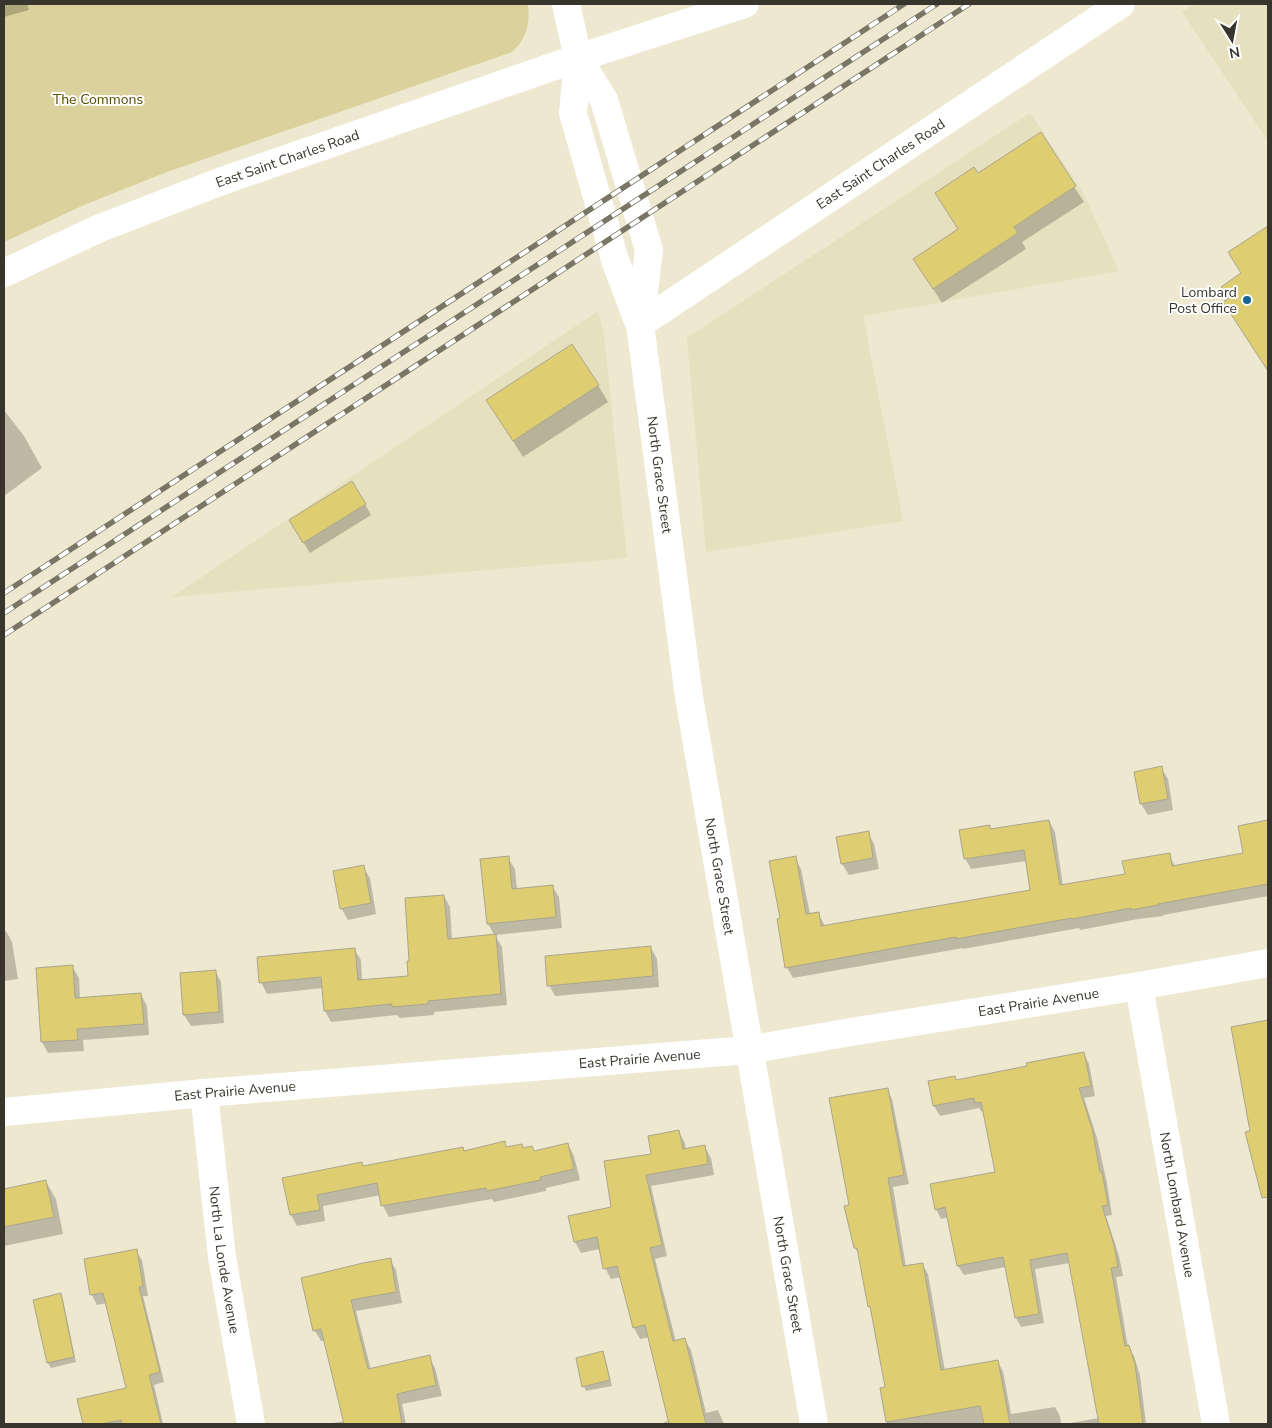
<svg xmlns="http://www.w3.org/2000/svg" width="1272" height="1428" font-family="'Nunito Sans',sans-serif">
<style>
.built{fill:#e6e0bf}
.green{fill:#dbd19c}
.shadow{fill:#0003}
.building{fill:#dfcd72;stroke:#aaa68e}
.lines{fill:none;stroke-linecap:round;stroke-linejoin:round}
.minor{stroke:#fff;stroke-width:28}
.major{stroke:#fff;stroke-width:28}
.rail-casing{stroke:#797666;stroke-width:5.5}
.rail{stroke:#fff;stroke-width:4;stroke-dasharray:11;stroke-linecap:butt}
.poi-dot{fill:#1a6397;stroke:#fff;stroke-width:2}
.labels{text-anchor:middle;stroke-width:4;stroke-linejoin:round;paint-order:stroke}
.park-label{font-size:14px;fill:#574b00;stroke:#fff}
.street-label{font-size:14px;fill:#38362c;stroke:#fff}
.poi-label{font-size:14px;fill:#38362c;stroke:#fff;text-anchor:end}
</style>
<rect width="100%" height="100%" fill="#ede8cf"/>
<g class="built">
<path d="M1195,4h73v137l-86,-129z"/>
<path d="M1030,113l53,79 36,79 -256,45 40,205 -197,31 -19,-214z"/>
<path d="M598,311l6,25 23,222 -455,39z"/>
</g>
<path class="green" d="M4,4h524c2,20 -1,34 -16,48l-345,120 -83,33 -80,37z"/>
<g class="shadow">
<path d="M4,4h23l2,6 -25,7z"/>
<path d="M1040,134l44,68 -62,40 4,7 -84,54 -28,-44 45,-29 19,-55z"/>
<path d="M1268,227v144l-43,-69 5,-3 12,-25 -13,-22z"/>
<path d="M598,385l10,17 -85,55 -36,-57z"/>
<path d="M4,410l20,26 18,32 -38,28z"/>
<path d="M365,504l6,11 -61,38 -13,-21z"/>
<path d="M1161,768l7,11 5,31 -25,5 -7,-11z"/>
<path d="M1049,821l6,11 8,54 63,-11 43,-21 6,13 70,-13 -5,-27 28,-6v75l-105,19 1,1 -26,3 -58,11 -1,-2 -116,21v-1l-170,30 -6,-10 -6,-49 14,-61 6,11 9,45 8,-1 7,13 207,-35 -5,-30 -56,8 -6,-11 24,-31 2,3z"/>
<path d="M868,833l6,11 5,25 -30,6 -7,-11z"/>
<path d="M508,858l7,11 2,21 35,-4 7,11 3,31 -67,7 7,12 5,58 -73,7v3l-34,3 -3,-3 -66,7 -6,-11 -2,-23 -56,6 -6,-12 93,-33 7,11 1,20 48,-3 1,-15 33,-66 6,11 2,33 43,-4 -7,-12z"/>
<path d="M363,867l7,11 6,36 -28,6 -7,-12z"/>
<path d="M4,931h2l6,11 6,37 -14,2z"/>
<path d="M651,948l6,11 2,28 -104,9 -6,-11z"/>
<path d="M72,966l7,12 1,21 61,-4 6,11 2,29 -66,5 1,11 -36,2 -6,-11 -5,-73z"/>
<path d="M215,971l6,11 3,41 -33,3 -7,-11z"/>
<path d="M1268,1022v160l-17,-50 -19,-104z"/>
<path d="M1084,1054l5,10 6,32 -11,2 13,40 10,45 5,32 -6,1 13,40 4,20 -7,1 12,70 6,9 6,19 6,49h-82l35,-6 -29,-155 -35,6 9,54 -23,4 -5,-9 -10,-51 -42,8 -6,-9 -9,-49 -8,2 -5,-10 60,-36 -12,-61h-2l-3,-4 -39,8 -6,-10 -5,-24 25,-5 3,4z"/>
<path d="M887,1089l5,10 17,85 -16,3 13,80 16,-3 6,10 17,97 52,-10 6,10 8,43 44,-7 5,9 1,8h-174l-6,-35 5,-1 -26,-132 -5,-8 -4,-42z"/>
<path d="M679,1132l6,11 1,7 19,-3 6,11 3,17 -63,11 16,70 -12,3 21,83 9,-2 6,10 15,63 12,-3 6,14h-59l-1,-2 6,-1 -21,-84 -9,2 -6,-11 -13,-51 -10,2 -6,-11 -5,-19 -19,4 -6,-11 38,-34 39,-53z"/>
<path d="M504,1143l3,5 14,-3 3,4 10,3 34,-8 6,12 6,24 -34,8v3l-52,11 -2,-3 -103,18 -6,-11 -2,-11 -58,11 2,15 -28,5 -6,-11 -7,-36 79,-12 100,-19 2,4z"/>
<path d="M46,1182l10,17 7,35 -59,12v-56z"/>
<path d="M136,1251l6,9 6,36h-5l21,86 -10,3 9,39h-79l-5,-24 49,-11 -21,-86 -10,2 -5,-10z"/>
<path d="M390,1260l6,10 6,33 -46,8 15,59 58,-13 6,11 7,28 -40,8 4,20h-79l18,-3 -20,-81 -4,1 -6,-10 -13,-52z"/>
<path d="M60,1295l3,5 13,62 -25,6 -3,-5 -13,-62z"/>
<path d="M603,1353l2,5 7,28 -26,5 -2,-5z"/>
</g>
<g class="building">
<path d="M1041,132l35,54 -62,41 4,6 -85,56 -20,-30 45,-30 -23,-36 39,-26 4,6z"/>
<path d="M1268,226v145l-45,-69 6,-4 -8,-11 20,-14 -13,-21z"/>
<path d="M572,344l27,41 -86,56 -27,-41z"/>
<path d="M352,481l14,23 -63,39 -14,-23z"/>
<path d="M1162,766l6,33 -28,5 -6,-32z"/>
<path d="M1049,820l11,65 65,-11 -3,-13 48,-8 2,13 71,-13 -5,-27 30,-6v64l-110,20v1l-27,5v-2l-58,11 -1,-1 -116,21v-2l-171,31 -8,-49 3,-1 -11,-57 27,-5 10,58 13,-2 2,14 209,-36 -6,-40 -60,9 -5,-29 31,-5v4z"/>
<path d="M869,831l4,27 -32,6 -5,-27z"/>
<path d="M509,856l3,33 41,-4 3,32 -69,7 -7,-65z"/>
<path d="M364,865l7,38 -31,6 -7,-38z"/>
<path d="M444,895l4,44 48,-5 5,60 -73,7v3l-36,3v-3l-68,7 -3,-34 -62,6 -2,-26 98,-9 3,32 50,-4 -1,-15h2l-4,-63z"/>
<path d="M651,946l2,30 -106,10 -2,-30z"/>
<path d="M73,965l2,33 66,-5 3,31 -67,5 1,11 -37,2 -5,-74z"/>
<path d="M216,970l3,42 -36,3 -3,-42z"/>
<path d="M1268,1020v177l-6,1 -17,-66 5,-1 -19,-104z"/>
<path d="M1084,1052l7,34 -12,2 13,40 8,44h2l6,33 -6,1 12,39 4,22 -7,1 14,78 4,-1 6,19 8,60h-44l-32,-171 -37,7 9,54 -24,4 -12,-61 -46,9 -12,-59 -10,3 -5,-26 65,-12 -14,-70 -6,1 -1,-5 -41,8 -5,-25 27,-5 1,4 71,-14 -1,-3z"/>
<path d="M888,1088l16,87 -16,3 15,88 20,-3 18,107 57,-10 12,64h-26l-4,-18 -94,16 -6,-34 5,-1 -15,-81 -2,1 -11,-59h-3l-10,-42 5,-1 -20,-107z"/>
<path d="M679,1130l4,19 22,-4 3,19 -62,11 16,70 -12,3 23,93 12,-3 21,86h-37l-24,-99 -12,3 -16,-62 -14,3 -6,-32 -23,5 -6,-26 43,-9 -7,-46 47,-7 -3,-18z"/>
<path d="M505,1141l1,6 16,-3 1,4 9,-2 2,5 34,-8 6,26 -34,8 1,3 -54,11 -1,-3 -105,18 -4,-23 -60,12 3,15 -30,5 -8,-37 80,-16 1,4 100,-19 1,4z"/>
<path d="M46,1180l8,37 -50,10v-38z"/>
<path d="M137,1249l6,37 -4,1 21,85 -11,3 12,49h-39l-1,-4 -20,4h-18l-6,-25 49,-11 -23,-95 -13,2 -6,-36z"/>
<path d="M391,1258l5,34 -45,8 17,69 62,-14 6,30 -39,9 5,30h-58l-23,-95 -8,2 -12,-53 62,-15z"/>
<path d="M61,1293l13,64 -27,6 -14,-63z"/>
<path d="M603,1351l7,29 -28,7 -6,-29z"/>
</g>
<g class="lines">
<g class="minor">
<path d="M566,4l12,54 167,-54"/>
<path id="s1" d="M640,324l49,373 125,727"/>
<path id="s2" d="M1139,986l77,438"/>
<path id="s3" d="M204,1093l18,164 29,167"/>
<path id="s4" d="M4,1112l200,-19 544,-43 103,-18 288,-46 129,-23"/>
</g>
<g class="major">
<path d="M578,58l26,42 45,150 -9,74"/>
<path d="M578,58l-5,55 42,147 23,61"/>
<path id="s5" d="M4,273l96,-45 122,-47 356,-123"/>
<path id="s6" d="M640,324l481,-320"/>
</g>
<g class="rail-casing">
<g id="rail">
<path d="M4,593l900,-589"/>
<path d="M4,613l933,-609"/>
<path d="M4,635l965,-631"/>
</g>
</g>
<use href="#rail" class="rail"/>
</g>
<circle class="poi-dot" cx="1247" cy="300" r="5"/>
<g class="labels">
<g class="park-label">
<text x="98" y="104">The Commons</text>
</g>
<g class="street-label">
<text dy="5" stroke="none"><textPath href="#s5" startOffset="306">East Saint Charles Road</textPath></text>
<text dy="5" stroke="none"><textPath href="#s6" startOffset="289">East Saint Charles Road</textPath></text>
<text dy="5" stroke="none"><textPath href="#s1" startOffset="152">North Grace Street</textPath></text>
<text dy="5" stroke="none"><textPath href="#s1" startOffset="558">North Grace Street</textPath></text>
<text dy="5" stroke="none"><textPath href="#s4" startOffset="1041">East Prairie Avenue</textPath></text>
<text dy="5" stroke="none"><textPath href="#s4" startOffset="638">East Prairie Avenue</textPath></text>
<text dy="5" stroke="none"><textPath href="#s4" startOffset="232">East Prairie Avenue</textPath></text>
<text dy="5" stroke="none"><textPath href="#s2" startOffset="222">North Lombard Avenue</textPath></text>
<text dy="5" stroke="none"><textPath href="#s3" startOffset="168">North La Londe Avenue</textPath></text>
<text dy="5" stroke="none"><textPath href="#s1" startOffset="962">North Grace Street</textPath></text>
</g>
<g class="poi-label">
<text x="1237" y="297">Lombard<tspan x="1237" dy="16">Post Office</tspan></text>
</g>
</g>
<rect width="1272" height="1428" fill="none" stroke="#38362c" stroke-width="10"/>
<g transform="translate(1232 40) rotate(169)" stroke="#ffffff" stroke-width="4" paint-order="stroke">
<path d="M0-4L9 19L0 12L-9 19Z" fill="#38362c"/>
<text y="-8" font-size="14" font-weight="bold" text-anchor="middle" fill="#38362c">N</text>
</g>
</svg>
